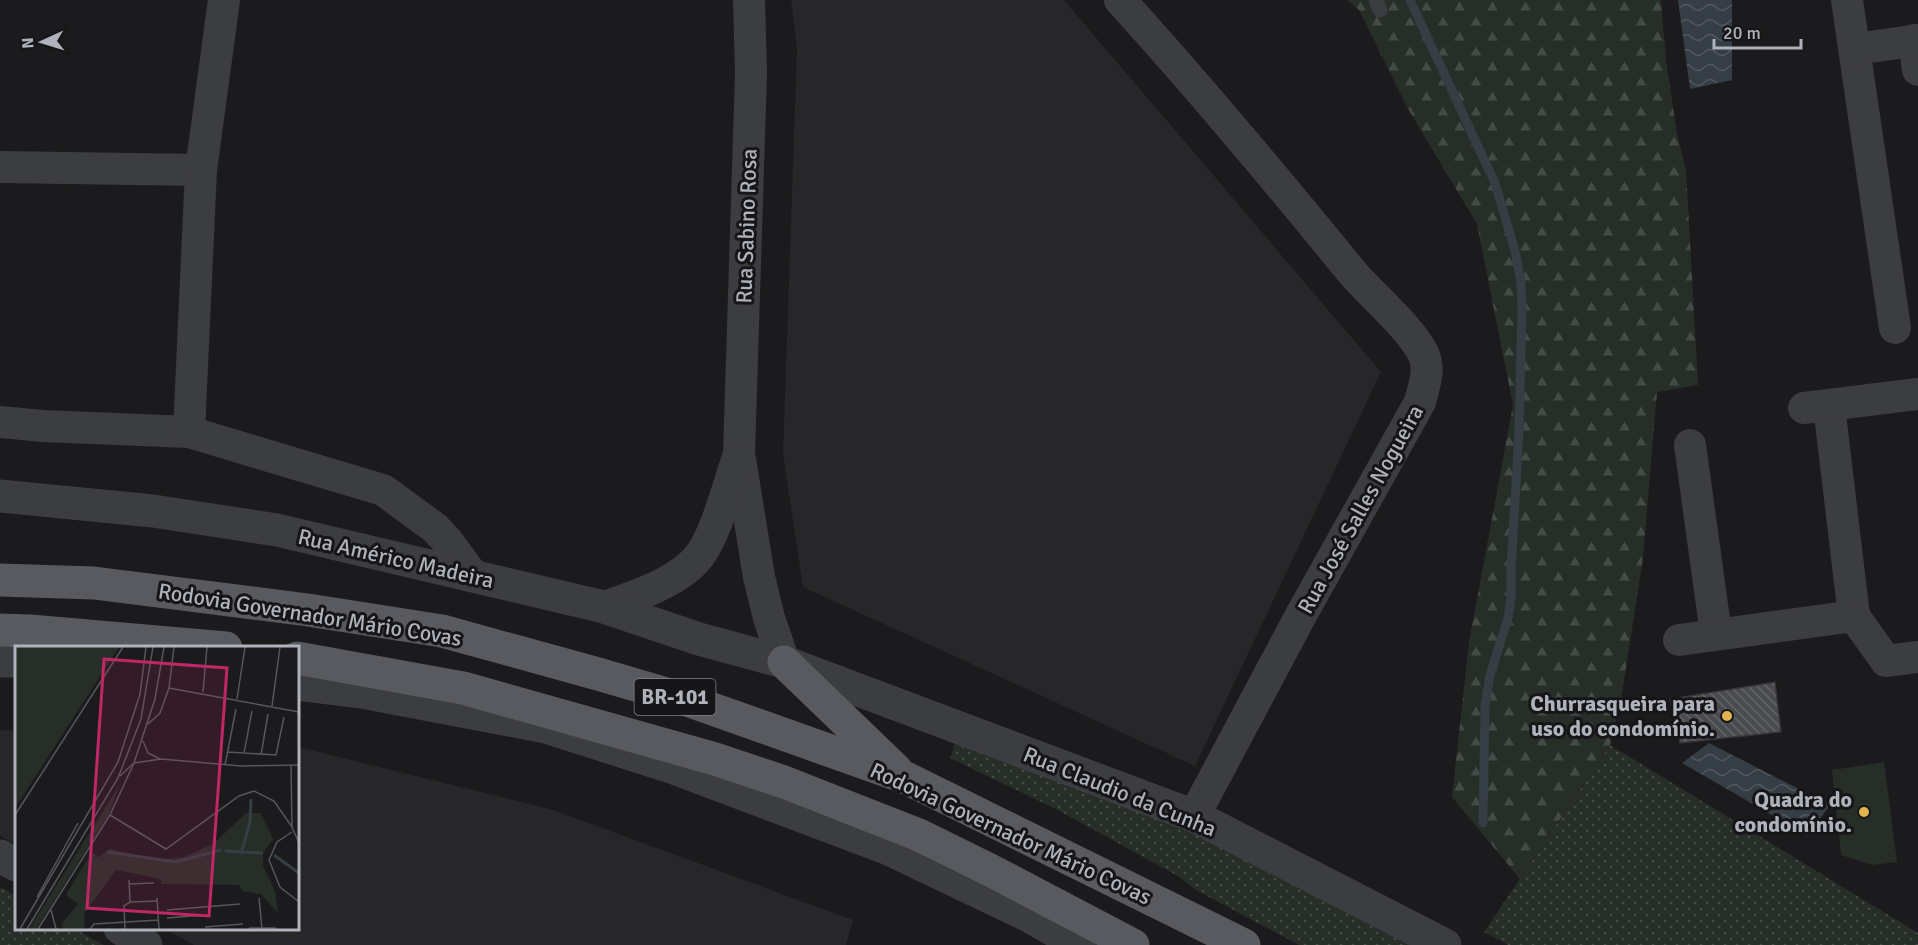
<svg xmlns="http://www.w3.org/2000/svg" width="1918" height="945" font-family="Signika,sans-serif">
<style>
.built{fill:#27272a}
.grass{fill:url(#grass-dots)}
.forest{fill:url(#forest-firs)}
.pitch{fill:#272e28}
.water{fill:url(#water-waves)}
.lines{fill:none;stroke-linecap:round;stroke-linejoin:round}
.stream{stroke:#353d45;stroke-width:9}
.building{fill:url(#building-back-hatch);stroke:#353538;stroke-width:1.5}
.service{stroke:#3c3d41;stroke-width:15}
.minor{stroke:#3c3d41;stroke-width:32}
.tertiary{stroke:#3c3d41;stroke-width:33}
.primary{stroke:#585a60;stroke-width:33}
.poi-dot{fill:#e2b34e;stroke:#161618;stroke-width:2}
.labels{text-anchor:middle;stroke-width:6;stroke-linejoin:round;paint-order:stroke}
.shield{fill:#161618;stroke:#81838a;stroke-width:1.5}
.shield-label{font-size:21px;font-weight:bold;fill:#afb2bb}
.street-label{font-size:22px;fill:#afb2bb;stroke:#161618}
.poi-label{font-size:22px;font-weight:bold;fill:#afb2bb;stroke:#161618;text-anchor:end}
.inset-river{fill:none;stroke:#353d45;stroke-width:3}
.inset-road{fill:none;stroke:#56575c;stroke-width:1.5}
.view{fill:#c02765;fill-opacity:0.15;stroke:#c02765;stroke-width:3}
.inset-edge{fill:none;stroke:#afb2bb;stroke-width:3}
</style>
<defs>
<pattern id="grass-dots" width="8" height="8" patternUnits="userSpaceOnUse" patternTransform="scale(1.5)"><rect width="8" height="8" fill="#272e28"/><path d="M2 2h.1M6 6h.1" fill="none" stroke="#444a45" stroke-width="1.8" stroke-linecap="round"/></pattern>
<pattern id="forest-firs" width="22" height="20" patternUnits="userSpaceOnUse" patternTransform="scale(1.5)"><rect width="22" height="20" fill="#272e28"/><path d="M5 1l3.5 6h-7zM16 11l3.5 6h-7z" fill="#444a45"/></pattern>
<pattern id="water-waves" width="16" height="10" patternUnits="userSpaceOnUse" patternTransform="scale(1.5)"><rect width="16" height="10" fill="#353d45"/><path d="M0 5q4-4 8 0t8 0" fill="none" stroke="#50575e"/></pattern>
<pattern id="building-back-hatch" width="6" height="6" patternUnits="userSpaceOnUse" patternTransform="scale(1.5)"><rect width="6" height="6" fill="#4a4b4f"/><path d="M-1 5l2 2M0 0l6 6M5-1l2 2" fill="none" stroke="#626366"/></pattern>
</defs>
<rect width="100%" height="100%" fill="#1b1b1d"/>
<g class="built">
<path d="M791,0h273l317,372 -186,394 -392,-179 -20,-132 14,-407z"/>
<path d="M0,730l16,1v114l-16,-9z"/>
<path d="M297,748l10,1 246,61 300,110 -7,25h-652l-29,-16 132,-1z"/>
</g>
<g class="grass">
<path d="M957,739l228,88 232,118h-118l-103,-55 -18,-14 -124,-68 -104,-50z"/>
<path d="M1610,745l308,188v12h-410l-24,-13z"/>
<path d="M0,887l16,9v32l59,1 29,16h-104z"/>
</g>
<path class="forest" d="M1347,0h314l5,60 11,74 9,36 12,215 -41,7 -14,166 -23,148 -10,39 -90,134 -68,-82 17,-155 44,-237 -36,-181 -70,-117 -48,-97z"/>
<path class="pitch" d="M1884,762l13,100 -25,3 -31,-10 -9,-85z"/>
<g class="water">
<path d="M1678,0h54v80l-42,9z"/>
<path d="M1709,743l121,62 -22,31 -126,-73z"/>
</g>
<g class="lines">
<path class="stream" d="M1410,0l85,183 20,68 6,32 1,24 -3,123 -8,140v27l-3,21 -18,57 -5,31 -2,117"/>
</g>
<path class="building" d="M1775,682l6,50 -101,11 -10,-44z"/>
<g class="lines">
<path class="service" d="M1376,0l4,10"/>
<g class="minor">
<path d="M749,0l2,73 -12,380 20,124 10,41 15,44"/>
<path d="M1120,0c80,88 156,179 231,271 20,24 58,55 72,82 8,17 1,32 -3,49l-119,213 -107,201"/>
<path d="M1847,0l48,328"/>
<path d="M1914,40l4,30"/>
<path d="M1856,49l62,-9"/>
<path d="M0,167l201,3"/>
<path d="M1829,406l25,210"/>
<path d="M1804,408l114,-14"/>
<path d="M0,422l43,4 146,6 194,58 52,38 13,14 25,34"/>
<path d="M189,432l12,-262 23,-170"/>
<path d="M1690,445l26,189"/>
<path d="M604,607c31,-11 76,-25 96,-52 17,-23 28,-70 38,-98"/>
<path d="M1679,640l175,-24 32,45 32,-4"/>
</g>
<g class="tertiary">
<path d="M0,496l153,15 124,19 327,77 95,32 85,23 410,154 251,129"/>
<path d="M0,661h16"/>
<path d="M297,684l65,8 184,35 128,41 215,81 136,65 55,31"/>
<path d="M0,856l16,9"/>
<path d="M120,928l26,17"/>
</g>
<g class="primary">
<path d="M0,580l94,3 214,27 134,21 156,43 89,26 217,77 340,168"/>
<path d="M0,630l30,1 196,17"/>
<path d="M297,658l166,30 252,71 69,23 135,53 71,35 143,75"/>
<path d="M784,662l112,108"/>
</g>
</g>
<g class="poi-dot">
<circle cx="1727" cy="716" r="6"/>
<circle cx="1864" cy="812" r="6"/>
</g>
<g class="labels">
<rect class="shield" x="634.5" y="679" width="81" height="36" rx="4.5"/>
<g class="shield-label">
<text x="675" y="704">BR-101</text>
</g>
<g class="street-label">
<text transform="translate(746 226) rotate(-88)" y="8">Rua Sabino Rosa</text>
<text transform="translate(1360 509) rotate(-61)" y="8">Rua José Salles Nogueira</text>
<text transform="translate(396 558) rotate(13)" y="8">Rua Américo Madeira</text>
<text transform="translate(310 614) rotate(9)" y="8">Rodovia Governador Mário Covas</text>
<text transform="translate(1120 791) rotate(22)" y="8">Rua Claudio da Cunha</text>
<text transform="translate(1011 833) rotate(25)" y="8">Rodovia Governador Mário Covas</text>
</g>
<g class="poi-label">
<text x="1715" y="711">Churrasqueira para<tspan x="1715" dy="25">uso do condomínio.</tspan></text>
<text x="1852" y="807">Quadra do<tspan x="1852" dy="25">condomínio.</tspan></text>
</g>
</g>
<g transform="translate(15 646)">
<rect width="284" height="284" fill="#1b1b1d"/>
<path d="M0,1h104l-104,161zM105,138l-11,30 -73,115h-7zM77,206l24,18 -32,44 1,15h-21l-3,-4 17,-21 -12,-9z" fill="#272e28"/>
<path d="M231,167h15l12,26 -10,14v13l12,25 3,22 -17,-19 -19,-3 -3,-6 -78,-1v-5l-45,-9 -17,-13 11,-8 50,11 24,-3 29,-13z" fill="#272e28"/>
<path class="inset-river" d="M210,205l38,2M92,206l69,10 45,-12M226,208l9,-32 1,-23M259,209l25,18"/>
<path class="inset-road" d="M154,42l130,24M188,46l4,-45M222,53l8,-52M257,60l8,-59M133,78l12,-11 9,-25 5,-41M128,95l5,12 12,6M212,106l17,1 8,-42M229,107l32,2 8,-38M246,109l7,-41M119,117l27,-4 80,7 58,-1M210,119l11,-56M276,119l1,62 7,16M105,130l14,-13M0,169l108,-168M95,169l56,34 73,-53 15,-5 20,10 18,26M277,186l-15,10 -8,18 11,27 19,15M114,238l25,-1M22,251l41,-74M142,252l2,31M244,252l3,31M115,256l28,-1M36,264l5,19M152,264l73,-6M152,272l37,-3M190,281l38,-3M234,282h27M5,283l98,-167 22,-68 6,-47M12,283l91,-151 23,-59 12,-72M23,283l72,-114 24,-52 21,-64 9,-52M75,283l4,-5 65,-4M110,283l-1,-23 6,-4 -1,-22"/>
<path class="view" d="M89,13l123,9 -18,248 -122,-8z"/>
<rect width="284" height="284" class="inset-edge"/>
</g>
<g transform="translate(42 42) rotate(266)" stroke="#161618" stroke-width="4.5" paint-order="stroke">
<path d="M0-4.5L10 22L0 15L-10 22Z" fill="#afb2bb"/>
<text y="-9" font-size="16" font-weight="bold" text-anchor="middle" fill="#afb2bb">N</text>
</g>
<path d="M1714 39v9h87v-9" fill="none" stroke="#afb2bb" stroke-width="3"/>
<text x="1723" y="39" font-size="18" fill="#afb2bb" stroke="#161618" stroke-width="4.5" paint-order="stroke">20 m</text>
</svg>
